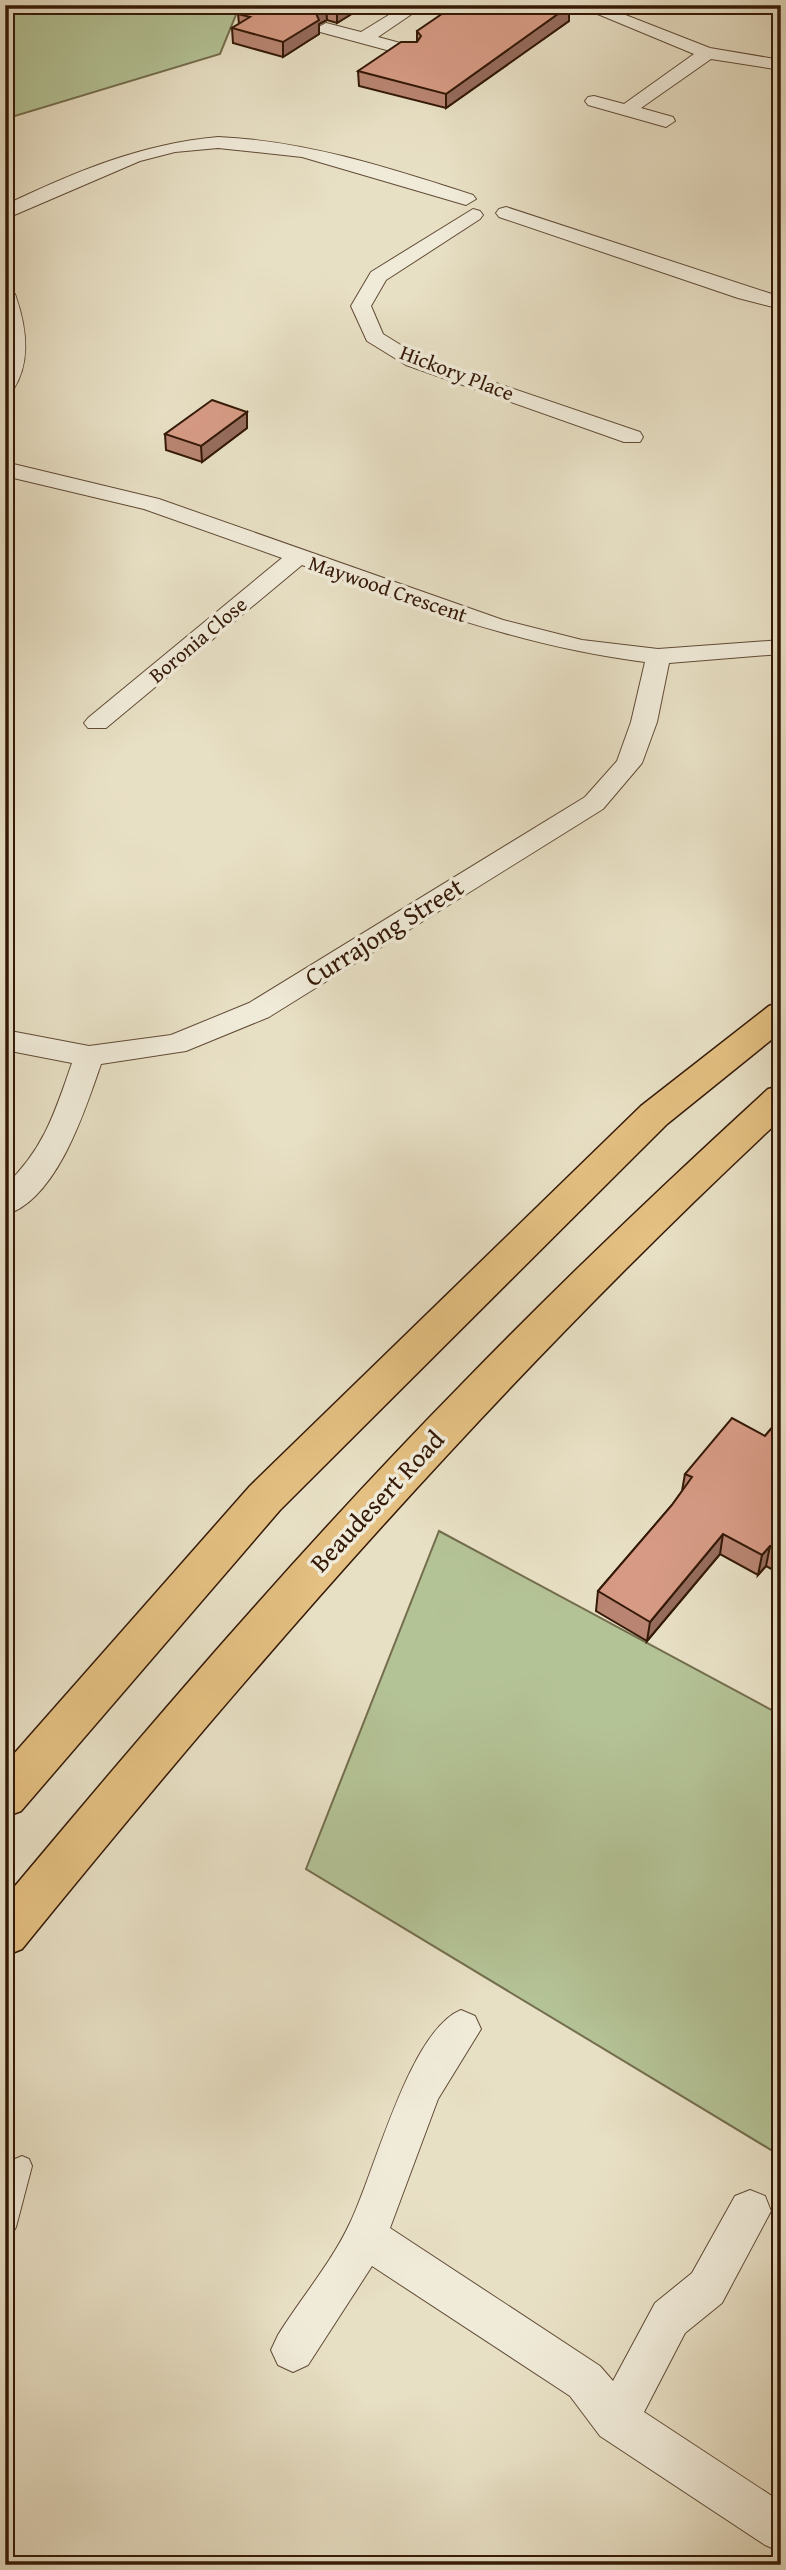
<svg xmlns="http://www.w3.org/2000/svg" width="786" height="2570" font-family="'Gentium Book Plus',serif">
<style>
.green{fill:#b4c396;stroke:#746e4e;stroke-width:2}
.lines{fill:none;stroke-linecap:round;stroke-linejoin:round}
.service-casing{stroke:#614b36;stroke-width:2}
.minor-casing{stroke:#614b36;stroke-width:2}
.trunk-casing{stroke:#341907;stroke-width:3}
.service{fill:#f0ebd9;fill-rule:evenodd}
.minor{fill:#f0ebd9;fill-rule:evenodd}
.trunk{fill:#e4c082;fill-rule:evenodd}
.wall{fill:#b98572;stroke:#341907;stroke-width:2}
.shaded-wall{fill:#966c5d;stroke:#341907;stroke-width:2}
.building{fill:#d79b85;stroke:#341907;stroke-width:2}
.labels{text-anchor:middle;stroke-width:7;stroke-linejoin:round;paint-order:stroke}
.far-street-label{font-size:21px;fill:#341907;stroke:#f0ebd9}
.street-label{font-size:26px;fill:#341907;stroke:#f0ebd9}
</style>
<rect width="100%" height="100%" fill="#e8e0c5"/>
<filter id="stains"><feTurbulence type="fractalNoise" baseFrequency=".00286" numOctaves="4"/><feColorMatrix values="0 0 0 0 .2 0 0 0 0 .09 0 0 0 0 .02 0 0 0 .5 -.17"/></filter>
<radialGradient id="worn" r=".72"><stop offset=".6" stop-color="#630" stop-opacity="0"/><stop offset="1" stop-color="#630" stop-opacity=".3"/></radialGradient>
<g class="green">
<path d="M5,5h235l-20,49 -215,65z"/>
<path d="M439,1531l342,184v441l-475,-287z"/>
</g>
<g class="lines">
<g class="service-casing">
<path id="service" d="M22,2156l7,3 3,7 -16,61 -4,7 -7,3v-48l10,-30z"/>
</g>
<g class="minor-casing">
<g id="minor">
<path d="M405,5h20l-47,32 37,10 3,4 -3,4 -6,1 -89,-24 -3,-4 9,-5 35,9z"/>
<path d="M576,5h24l110,43 71,12v10l-70,-11 -70,49 32,9 2,4 -9,6 -78,-22 -3,-4 3,-4 6,-1 30,8 70,-50z"/>
<path d="M218,137c89,4 171,31 255,58l3,4 -10,6 -164,-48 -84,-9 -43,4 -35,9 -135,58v-14c70,-33 135,-61 213,-68z"/>
<path d="M506,207l275,90v12l-43,-11 -239,-81 -3,-4 3,-4z"/>
<path d="M473,209l7,2 3,4 -3,4 -94,61 -15,26 12,28 37,23 220,75 3,5 -3,5h-16l-218,-77 -39,-24 -16,-35 20,-34z"/>
<path d="M5,288l10,6c11,31 17,67 -2,96l-8,1z"/>
<path d="M5,462l154,37 344,121 79,20 76,9 123,-9v14l-112,9 -12,59 -15,41 -39,46 -334,208 -83,34 -85,13c-16,46 -44,136 -96,151v-29c39,-37 50,-74 67,-123l-67,-13v-20l84,16 82,-11 78,-32 336,-206 32,-36 14,-39 14,-60c-121,-15 -229,-56 -343,-97l-196,163h-18l-4,-5 4,-5 194,-160 -138,-49 -139,-33z"/>
<path d="M461,2010l14,6 6,13 -43,70 -48,129 210,138 13,15 42,-78 37,-30 43,-77 15,-6 15,6 6,15 -49,92 -37,30 -41,79 137,90v50l-16,-7 -165,-109 -30,-40 -198,-130 -64,99 -15,7 -15,-7 -7,-15 7,-15c23,-37 54,-73 72,-112 25,-51 59,-192 111,-213z"/>
</g>
</g>
<g class="trunk-casing">
<g id="trunk">
<path d="M781,1002v30l-114,92 -387,386 -259,301 -16,6v-53l245,-278 391,-380 128,-100z"/>
<path d="M781,1086v33c-276,257 -522,538 -759,830l-17,7v-58c147,-176 296,-350 457,-514 99,-102 201,-199 306,-295z"/>
</g>
</g>
<use href="#service" class="service"/>
<use href="#minor" class="minor"/>
<use href="#trunk" class="trunk"/>
</g>
<g class="wall">
<path d="M253,5h113l-29,18 -10,-3 -8,4v10l-36,23 -50,-14 -1,-15 7,-4 -1,-10z"/>
<path d="M569,6v15l-123,87 -87,-22 -1,-15 59,-29v-11z"/>
<path d="M247,412v16l-45,34 -36,-12 -1,-16z"/>
<path d="M781,1417v157l-15,-8 -8,9 -38,-21 -73,87 -51,-30 2,-20 74,-86 10,-14 3,-17 80,-38z"/>
</g>
<g class="shaded-wall">
<path d="M342,5h24l-29,18v-14z"/>
<path d="M326,6l1,14 -8,4v10l-36,23v-15l32,-31z"/>
<path d="M569,6v15l-123,87v-14z"/>
<path d="M247,412v16l-45,34 -1,-16z"/>
<path d="M723,1534l-3,20 -73,87 3,-19z"/>
<path d="M770,1546l-4,20 -8,9 4,-20z"/>
</g>
<g class="building">
<path d="M253,5h89l-5,4 -11,-3 -11,5 4,9 -36,22 -51,-14 18,-11 -12,-3z"/>
<path d="M455,5h110l4,1 -123,88 -88,-23 43,-29h16l4,-6 -4,-5z"/>
<path d="M212,400l35,12 -46,34 -36,-12z"/>
<path d="M781,1417v135l-11,-6 -8,9 -39,-21 -73,88 -52,-31 74,-86 20,-28 -7,-3 47,-56 33,18z"/>
</g>
<g class="labels">
<g class="far-street-label">
<text transform="translate(457 373) rotate(21)" y="7">Hickory Place</text>
<text transform="translate(388 589) rotate(19)" y="7">Maywood Crescent</text>
<text transform="translate(198 640) rotate(-40)" y="7">Boronia Close</text>
</g>
<g class="street-label">
<text transform="translate(384 932) rotate(-32)" y="9">Currajong Street</text>
<text transform="translate(377 1501) rotate(-47)" y="9">Beaudesert Road</text>
</g>
</g>
<rect width="786" height="2570" fill="none" stroke="#e8e0c5" stroke-width="28"/>
<rect x="7" y="7" width="772" height="2556" fill="none" stroke="#341907" stroke-width="3.5"/>
<rect x="14" y="14" width="758" height="2542" fill="none" stroke="#341907" stroke-width="2"/>
<rect width="100%" height="100%" filter="url(#stains)"/>
<rect width="100%" height="100%" fill="url(#worn)"/>
</svg>
